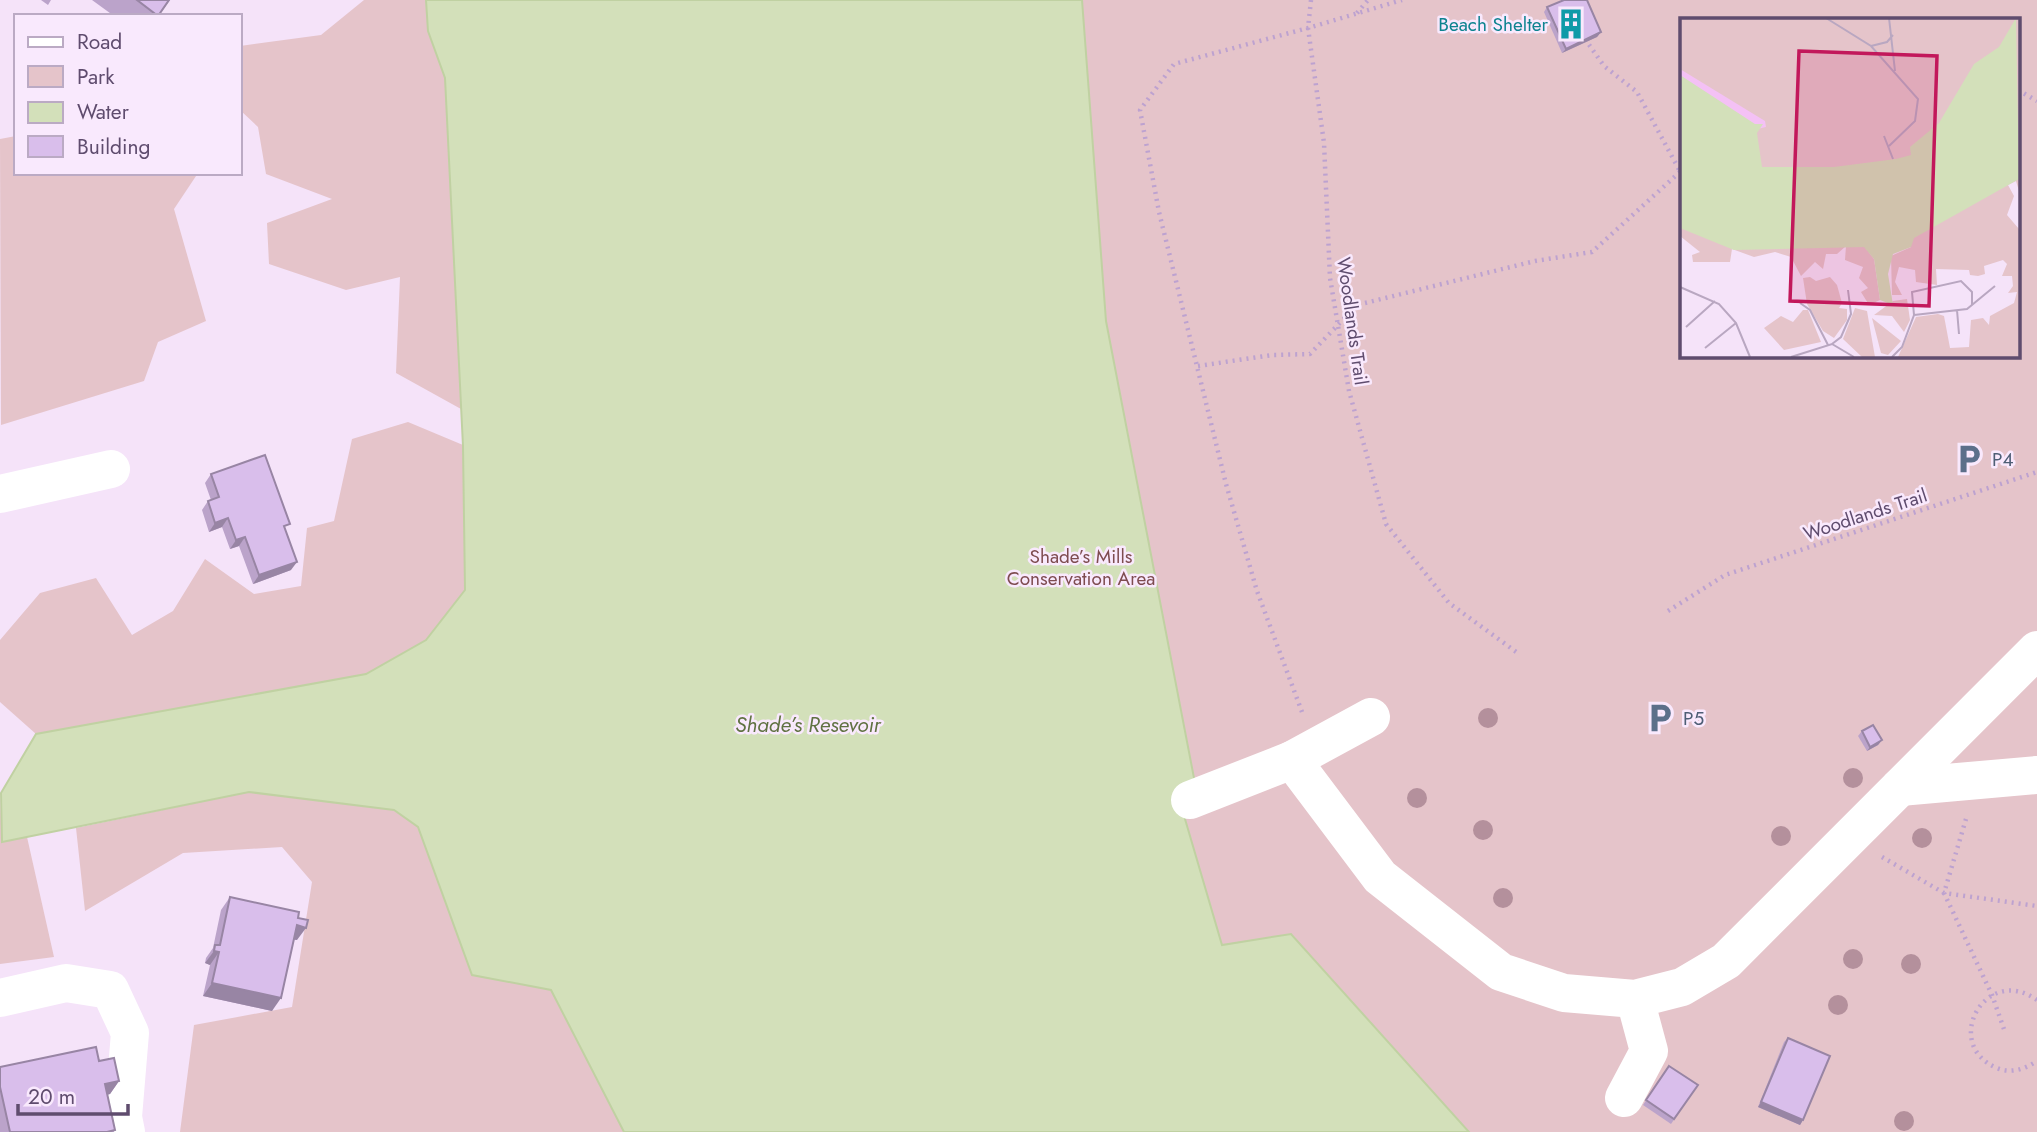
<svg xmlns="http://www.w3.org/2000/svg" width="2037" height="1132" font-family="Jost,sans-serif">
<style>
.green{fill:#e5c4ca;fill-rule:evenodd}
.water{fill:#d3e0ba;stroke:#c0d1a2;stroke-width:2}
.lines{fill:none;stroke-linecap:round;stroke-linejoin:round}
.path{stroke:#bda2d0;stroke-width:4.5;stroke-dasharray:2 5;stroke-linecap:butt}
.minor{stroke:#fff;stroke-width:38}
.tree{fill:#b4909c}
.wall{fill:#bba3ca}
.shaded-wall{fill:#9885a4}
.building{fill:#d9beeb;stroke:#9885a4;stroke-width:2}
.labels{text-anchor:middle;stroke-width:5;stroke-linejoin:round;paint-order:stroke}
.culture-label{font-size:19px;fill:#0d838f;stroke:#f9e9fd;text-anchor:end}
.street-label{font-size:19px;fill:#5f4c6e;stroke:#f9e9fd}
.service-label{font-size:19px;fill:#4e5e75;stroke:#f9e9fd;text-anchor:start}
.park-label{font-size:19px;fill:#7e4c50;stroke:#f9e9fd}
.water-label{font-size:21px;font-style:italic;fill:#607242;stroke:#f9e9fd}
.inset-road{fill:none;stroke:#b9a7c1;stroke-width:2}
.view{fill:#c2185b;fill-opacity:0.15;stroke:#c2185b;stroke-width:3.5}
.inset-edge{fill:none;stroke:#5f4c6e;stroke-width:3.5}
</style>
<rect width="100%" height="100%" fill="#f5e3f9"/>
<g class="green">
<path d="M364,0h1673v1132h-1857l14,-107 98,-18 20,-125 -30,-35 -99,6 -98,58 -9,-83 173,-36 144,18 25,16 54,149 79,14 -86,-398 -39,49 -60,34 -330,60 -36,-32v-62l40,-47 56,-15 36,57 41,-24 32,-52 49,35 47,-8 6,-58 27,-7 18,-82 56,-17 55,23 -2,-36 -65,-36 4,-96 -54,13 -77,-26 -2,-41 65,-24 -66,-25 -8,-47 -18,-17v-64l81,-11zM1682,19h336v336h-336z"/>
<path d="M16,136v37h182l-24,36 32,112 -48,21 -14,39 -143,44 -1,-286z"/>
<path d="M0,791l2,51 25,-5 27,120 -54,7z"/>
</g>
<path class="water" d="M426,0h656l24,321 88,457 -9,41 37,126 69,-11 178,198h-845l-73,-142 -79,-15 -54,-148 -24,-17 -145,-18 -247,50 -1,-49 35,-59 330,-60 60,-34 39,-50 -2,-144 -18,-368 -17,-47z"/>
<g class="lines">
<g class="path">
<path d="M1311,0l-3,28 16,115 6,135 19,113 37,133 63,79 70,51"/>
<path d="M1357,13l11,-13"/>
<path d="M1585,39l19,27 33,26 45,83"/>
<path d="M2018,90l19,11"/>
<path d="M1198,366l74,-11 38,-1 47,-49 178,-44 57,-9 90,-82"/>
<path d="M1668,611l57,-36 312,-103"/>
<path d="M1302,712l-45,-121 -31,-107 -67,-272 -19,-102 34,-46 134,-36 94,-28"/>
<path d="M1966,819l-22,74 48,102 13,37"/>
<path d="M1882,857l62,36 93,13"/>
<path d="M2037,1000c-52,-37 -96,45 -40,68 14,6 28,1 40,-7"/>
</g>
<g class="minor">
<path d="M0,494l111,-25"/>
<path d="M1292,760l88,117 121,95 63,21 71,6 47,-12 44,-26 311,-311"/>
<path d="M1900,787l137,-12"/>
<path d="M1190,800l102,-40 79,-43"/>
<path d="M0,998l66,-15 44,7 20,43 -7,84 3,15"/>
<path d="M1624,1098l25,-47 -14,-52"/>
</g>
</g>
<g class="tree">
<circle cx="1488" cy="718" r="10"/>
<circle cx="1853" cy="778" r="10"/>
<circle cx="1417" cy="798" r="10"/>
<circle cx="1483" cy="830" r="10"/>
<circle cx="1781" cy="836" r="10"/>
<circle cx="1922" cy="838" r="10"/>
<circle cx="1503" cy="898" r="10"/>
<circle cx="1853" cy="959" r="10"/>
<circle cx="1911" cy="964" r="10"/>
<circle cx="1838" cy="1005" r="10"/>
<circle cx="1904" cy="1121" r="10"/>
</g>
<g class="wall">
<path d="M41,0h10l-3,5z"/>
<path d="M92,0h78l-12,16h-44z"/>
<path d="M1547,7l54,25 -4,5 -35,16 -18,-41z"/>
<path d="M211,474l75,57 5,39 -38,14 -14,-38 -9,3 -8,-22 -13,5 -7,-22 6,-9 3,-1 -6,-17z"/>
<path d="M1862,731l20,9 -4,5 -11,6 -9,-15z"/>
<path d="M230,897l68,21 -1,22h-3l-22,71 -69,-15 7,-31 -5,-2 1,-5 7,-10 8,-38z"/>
<path d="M1788,1038l15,82 -3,5 -42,-18 26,-65z"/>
<path d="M99,1061l20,20 -9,13 -3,1 7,37h-114v-65z"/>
<path d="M1669,1066l29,19 -27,39 -28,-19z"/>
</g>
<g class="shaded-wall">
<path d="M1601,32l-4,5 -35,16 4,-4z"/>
<path d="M228,518l-6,9 -13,5 6,-9z"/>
<path d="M245,537l-6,9 -9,3 6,-9z"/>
<path d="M297,562l-6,8 -38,14 6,-9z"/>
<path d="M1882,740l-4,5 -11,6 3,-4z"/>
<path d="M297,925l9,3 -9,12 -9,-2z"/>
<path d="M214,951l5,1 -9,13 -5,-2z"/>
<path d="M212,983l69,15 -9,13 -69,-15z"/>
<path d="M119,1081l-9,13 -14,3 9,-13z"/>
<path d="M1761,1102l42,18 -3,5 -42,-18z"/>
</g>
<g class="building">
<path d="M137,0h32l-11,16z"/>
<path d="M1564,0h23l14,32 -35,17 -19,-42z"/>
<path d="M265,455l25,69 -6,2 13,36 -38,13 -14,-38 -9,3 -8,-22 -13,5 -7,-22 11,-4 -8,-23z"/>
<path d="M1873,725l9,15 -12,7 -8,-16z"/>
<path d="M230,897l69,15 -1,6 10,2 -2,8 -9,-3 -16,73 -69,-15 7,-31 -5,-1 1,-6h5z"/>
<path d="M1788,1038l42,18 -27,64 -42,-18z"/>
<path d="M96,1047l3,14 15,-3 5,23 -14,3 10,46 -8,2h-97l-10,-45v-20z"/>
<path d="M1669,1066l29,19 -24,34 -28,-19z"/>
</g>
<defs>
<g id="building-bare" transform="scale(2.415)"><path d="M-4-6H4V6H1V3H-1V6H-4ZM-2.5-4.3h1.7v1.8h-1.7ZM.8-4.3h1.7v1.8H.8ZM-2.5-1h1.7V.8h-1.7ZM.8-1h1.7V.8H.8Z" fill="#0f9aa8" stroke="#f9e9fd" stroke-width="2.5" paint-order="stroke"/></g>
<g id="parking-bare" transform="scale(2.415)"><path d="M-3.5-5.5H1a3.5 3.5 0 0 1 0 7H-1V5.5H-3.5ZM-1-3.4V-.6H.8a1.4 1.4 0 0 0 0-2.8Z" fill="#5c6f8a" stroke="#f9e9fd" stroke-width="2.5" paint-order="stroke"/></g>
</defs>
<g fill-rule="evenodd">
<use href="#building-bare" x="1571" y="24"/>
<use href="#parking-bare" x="1969" y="459"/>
<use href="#parking-bare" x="1660" y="718"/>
</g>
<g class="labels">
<g class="culture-label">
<text x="1548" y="31">Beach Shelter</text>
</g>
<g class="street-label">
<text transform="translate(1353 321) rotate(82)" y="7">Woodlands Trail</text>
<text transform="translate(1865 514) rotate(-18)" y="7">Woodlands Trail</text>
</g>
<g class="service-label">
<text x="1992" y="466">P4</text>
<text x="1683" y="725">P5</text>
</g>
<g class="park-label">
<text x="1081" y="563">Shade’s Mills<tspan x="1081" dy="22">Conservation Area</tspan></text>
</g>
<g class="water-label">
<text x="808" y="732">Shade’s Resevoir</text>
</g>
</g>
<g transform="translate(1680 18)">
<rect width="340" height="340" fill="#f5e3f9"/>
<path d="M0,0h339v173l-3,-10 -8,4 6,11 -7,19 12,14v128h-121l18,-40 22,-3 6,2 6,32 19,-1 2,-27 12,-2 6,7 1,-9 24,-13 3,-11 -9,1 5,-7 -1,-10h-10l5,-12 -4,-4 -19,6 1,8 -7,2 -8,-1 -1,-5 -33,-1 1,16 -21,-3 -1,-12 -16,-3 -4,15 7,13h-10l-1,-39 20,-9h-46l9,12 6,41 -11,5 -8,-13 7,-4 -9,-10 4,-11 -18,-7 1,-14 -9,8h-11l-3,15 -8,-7 -14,14 -10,-19 -16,-5 -21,5 -22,-8 -2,13h-37l-1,-7 8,-3 -20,-16zM130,259l6,4 14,-4 7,8 5,18 -3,5 8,1v11l-13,18 -11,-7 -16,-27 -4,-26zM227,281l3,21 -6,12 -12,-16 -18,-1 19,-14zM175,290l12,3 8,46h-13l-19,-18zM123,292h5l13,32 -37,8 -20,-22 17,-12 12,6zM192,300l29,23 -13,14 -7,-2z" fill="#e5c4ca"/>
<path d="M0,51l85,52 1,6 -13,3 -73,-46z" fill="#f4c1f5"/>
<path d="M336,0l3,161 -105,59 -3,9 -18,7 -5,20 5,31 -13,-5 -6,-41 -10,-12 -130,3 -54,-22v-153l75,49h8l-6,9 5,34h72l62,-8 15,-4 -1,-8 29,-24 35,-59 25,-17z" fill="#d3e0ba"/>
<path class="inset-road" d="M146,0l45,28 47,53 -3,22 -26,25M209,0l6,53M191,28l16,-4 6,-7M204,118l9,23M0,269l39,17 17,19 14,34M120,285l10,7 18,35M277,292l2,24M234,297l53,-6 28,-23M6,309l29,-26M152,326l9,-7 10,-23 -3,-24M25,330l31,-25M111,339l41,-13 22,13M212,339l10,-10 12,-32 -2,-23 49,-11 11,11v13"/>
<path class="view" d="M119,33l138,5 -8,250 -139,-5z"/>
<rect width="340" height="340" class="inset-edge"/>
</g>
<rect x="14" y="14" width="228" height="161" fill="#f9e9fd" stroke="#bbaac4" stroke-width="2"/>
<rect x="28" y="37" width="35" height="10" fill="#ffffff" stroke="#bbaac4" stroke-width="2"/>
<text x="77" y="49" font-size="21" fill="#5f4c6e">Road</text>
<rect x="28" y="66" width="35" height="21" fill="#e5c4ca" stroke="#bbaac4" stroke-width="2"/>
<text x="77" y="84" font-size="21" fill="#5f4c6e">Park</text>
<rect x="28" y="102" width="35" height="21" fill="#d3e0ba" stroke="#bbaac4" stroke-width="2"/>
<text x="77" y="119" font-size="21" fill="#5f4c6e">Water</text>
<rect x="28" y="136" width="35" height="21" fill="#d9beeb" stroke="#bbaac4" stroke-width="2"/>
<text x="77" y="154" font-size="21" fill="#5f4c6e">Building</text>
<path d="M18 1104v10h110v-10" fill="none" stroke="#5f4c6e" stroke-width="3.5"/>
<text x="28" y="1104" font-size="21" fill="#5f4c6e" stroke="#f9e9fd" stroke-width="5" paint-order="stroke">20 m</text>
</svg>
